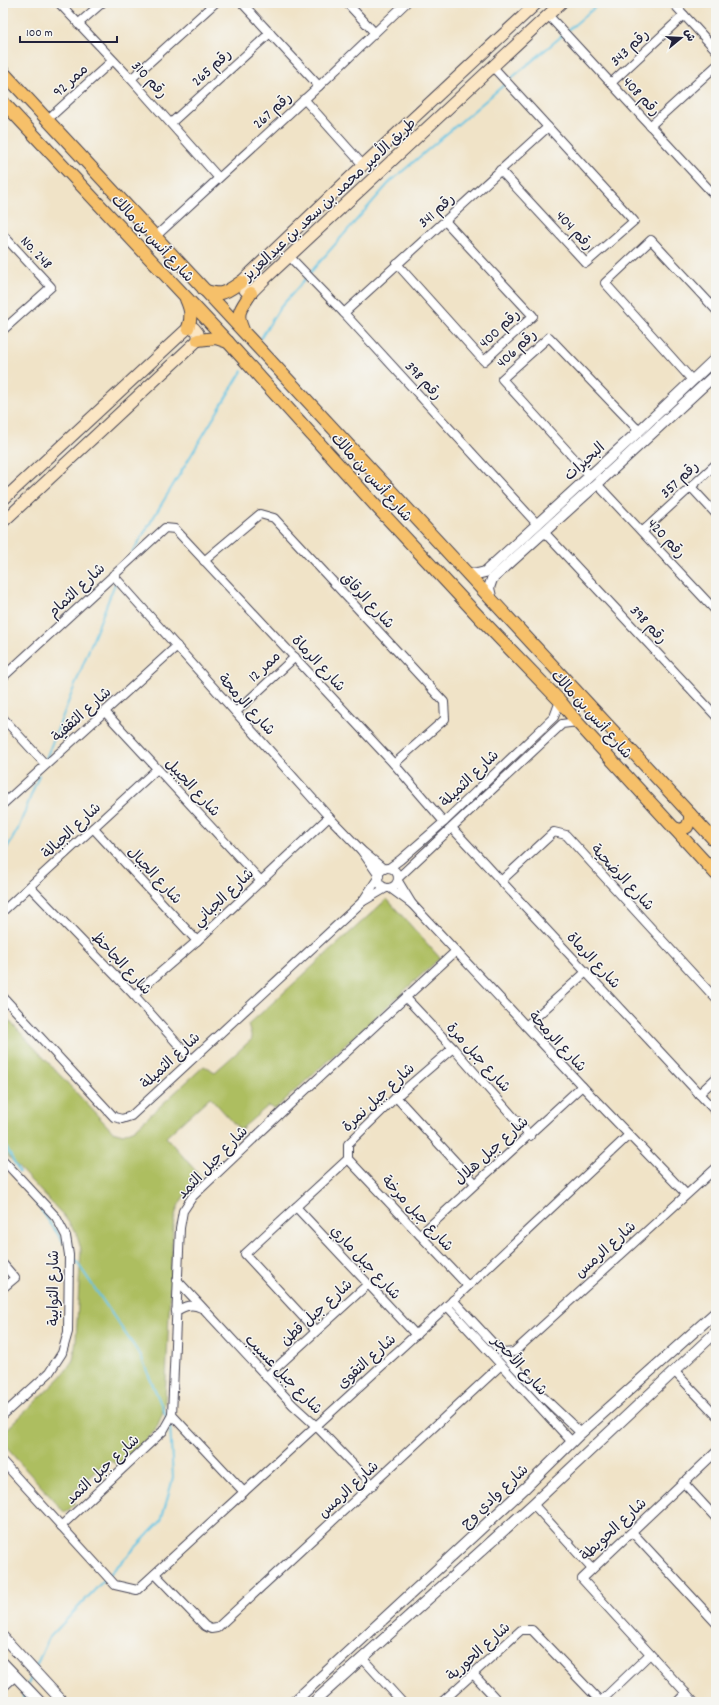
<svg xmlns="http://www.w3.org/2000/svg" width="719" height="1705" font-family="Dekko,'Playpen Sans Arabic',sans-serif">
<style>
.green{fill:#adbe61;stroke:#68704e}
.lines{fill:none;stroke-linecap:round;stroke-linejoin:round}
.stream{stroke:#65c4e3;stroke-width:2}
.minor-casing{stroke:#413f50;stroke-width:10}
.tertiary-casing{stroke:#413f50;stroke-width:12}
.secondary-casing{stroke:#413f50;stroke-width:13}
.primary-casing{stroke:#413f50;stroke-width:14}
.minor{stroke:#fff;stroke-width:8}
.tertiary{stroke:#fff;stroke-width:10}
.secondary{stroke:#fbe6c4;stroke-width:11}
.primary{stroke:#f6c06b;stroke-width:12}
.labels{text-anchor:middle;stroke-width:3;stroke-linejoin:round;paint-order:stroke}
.street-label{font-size:15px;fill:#22223b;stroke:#f6f6f2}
</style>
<rect width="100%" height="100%" fill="#f6f6f2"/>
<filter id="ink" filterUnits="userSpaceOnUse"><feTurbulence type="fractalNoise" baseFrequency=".025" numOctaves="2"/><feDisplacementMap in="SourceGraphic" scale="8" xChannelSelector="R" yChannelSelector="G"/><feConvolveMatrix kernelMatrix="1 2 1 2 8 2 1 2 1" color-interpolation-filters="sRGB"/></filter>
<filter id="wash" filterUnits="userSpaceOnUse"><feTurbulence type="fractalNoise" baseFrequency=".012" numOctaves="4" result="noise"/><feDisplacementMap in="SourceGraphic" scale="16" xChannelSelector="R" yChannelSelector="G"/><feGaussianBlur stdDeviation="0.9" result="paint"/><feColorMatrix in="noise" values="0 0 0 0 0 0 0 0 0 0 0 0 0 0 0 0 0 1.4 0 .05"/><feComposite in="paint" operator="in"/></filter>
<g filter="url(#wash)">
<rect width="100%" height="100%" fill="#f0e3c7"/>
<path class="green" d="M387,899l53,59 -165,151 -7,-3 -28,24 -30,-33 -44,40 36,41c-18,17 -25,23 -29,48l-8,176 -3,13 -7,16 -37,34 -10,-5 -36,33 3,11 -10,9 -62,-69v-11l59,-57 11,-16 3,-19 5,-92 -5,-16 -12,-17 -61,-65v-137l109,117 11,3 12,-5 69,-63 11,6 37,-33 -4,-14z"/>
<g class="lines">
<g class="stream">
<path d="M566,32l34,-29"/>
<path d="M508,81l55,-46"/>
<path d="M309,274l81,-92 115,-98"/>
<path d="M261,338l18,-29 27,-31"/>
<path d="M132,553l110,-182"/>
<path d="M45,761l71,-180"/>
<path d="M3,855l15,-26 21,-54"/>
<path d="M3,1141l16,31"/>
<path d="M32,1197l32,46"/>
<path d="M72,1255l68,100 27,63"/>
<path d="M109,1575l52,-54 12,-43 -3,-52"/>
<path d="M35,1668l14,-30 57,-60"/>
<path d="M28,1684l5,-10"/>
<path d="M24,1702l-1,-7 2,-5"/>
</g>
</g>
</g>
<g filter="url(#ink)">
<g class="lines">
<g class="minor-casing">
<g id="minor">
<path d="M59,3l72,76 87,98"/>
<path d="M242,3l77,83"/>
<path d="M347,3l27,29"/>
<path d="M673,3l43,47"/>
<path d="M548,15l168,182"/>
<path d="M78,24l24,-21"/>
<path d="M493,67l141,154 -48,42 -86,-93"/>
<path d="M131,79l84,-76"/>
<path d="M611,83l73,-68"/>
<path d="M304,99l59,66"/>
<path d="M47,120l65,-59"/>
<path d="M171,123l99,-90"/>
<path d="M650,126l66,-60"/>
<path d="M3,235l48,52 -48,43"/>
<path d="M155,237l164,-151 87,-83"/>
<path d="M289,256l55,57 193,211"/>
<path d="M397,264l87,97 49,-45 -88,-95"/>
<path d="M344,313l204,-186"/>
<path d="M692,380l-87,-97 46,-43 65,70"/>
<path d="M590,476l-88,-97 47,-42 90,94"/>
<path d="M597,484l119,127"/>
<path d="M691,487l25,27"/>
<path d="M643,531l73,-67"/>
<path d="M544,532l172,184"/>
<path d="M204,561l56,-47 14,4 170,184 1,17 -51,45"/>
<path d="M113,575l216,242 32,33"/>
<path d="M3,677l162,-149 10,1 219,235 50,58"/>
<path d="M105,712l156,169"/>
<path d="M236,712l59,-55"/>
<path d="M3,718l42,46"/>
<path d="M3,804l174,-158"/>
<path d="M93,828l104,113"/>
<path d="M452,828l264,284"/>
<path d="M389,868l11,-8 44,-38 110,-105 6,-16"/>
<circle cx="388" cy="878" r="10"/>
<path d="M379,876l-18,-26 23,19"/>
<path d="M378,878l-16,24 24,-14"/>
<path d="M398,878l164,-154 15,-2"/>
<path d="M501,881l53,-49 12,3 150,164"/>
<path d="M30,887l104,108 57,64"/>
<path d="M390,888l22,16 -14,-23"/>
<path d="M412,904l170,182 104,108"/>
<path d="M3,911l154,-142"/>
<path d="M134,995l63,-54 132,-124"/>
<path d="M3,997l111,120 8,2 9,-3 231,-214"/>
<path d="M407,999l46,49 77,88"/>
<path d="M526,1026l60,-54"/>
<path d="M699,1094l17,-16"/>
<path d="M396,1097l79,86"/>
<path d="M348,1159l120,127"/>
<path d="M3,1160l53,57 10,19 3,19 -1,77 -6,21 -13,20 -45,41"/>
<path d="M296,1207l120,128"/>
<path d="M420,1235l162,-149"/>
<path d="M3,1264l12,14 -12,10"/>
<path d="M177,1280l116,125 23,21 57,59"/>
<path d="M453,1300l90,97 38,36"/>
<path d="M447,1306l125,136"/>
<path d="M176,1311c9,-5 16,-8 25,-3"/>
<path d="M316,1331l-71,-77 103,-95v-15l48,-47 57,-49"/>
<path d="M503,1353l11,-1 202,-184"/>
<path d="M674,1371l42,44"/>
<path d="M266,1377l101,-92"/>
<path d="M172,1415l72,77"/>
<path d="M3,1462l112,123 22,5 310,-284 182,-171"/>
<path d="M683,1482l33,36"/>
<path d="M533,1504l59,65"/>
<path d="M61,1526l102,-95 9,-16 8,-187 3,-17 10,-15 92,-87 171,-158"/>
<path d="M632,1532l84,91"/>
<path d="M155,1574l50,52 6,3 6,-1 284,-263"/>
<path d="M363,1659l39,43"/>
<path d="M473,1674l26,28"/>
<path d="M442,1702l79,-72h11l69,72"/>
<path d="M600,1702l50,-48"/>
<path d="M677,1702l9,-9"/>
<path d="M694,1702l-112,-123 134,-127"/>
</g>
</g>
<g class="tertiary-casing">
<g id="tertiary">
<path d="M467,573l10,1 8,-2 154,-141 77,-73"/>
<path d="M492,601l-3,-13 3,-9 105,-95 119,-110"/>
<path d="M3,1637l60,65"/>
<path d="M3,1663l37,39"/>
<path d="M3,1686l11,-10"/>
<path d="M294,1702l231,-214 56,-55 135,-121"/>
<path d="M314,1702l219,-198 183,-172"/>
</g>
</g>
<g class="secondary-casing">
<g id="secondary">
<path d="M537,3l-174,162 -122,117 4,8 6,3 14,-14 296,-276"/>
<path d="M3,500l185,-172h6l4,5v7l-195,182"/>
</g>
</g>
<g class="primary-casing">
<g id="primary">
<path d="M3,72l713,770"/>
<path d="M3,102l225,240 147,163 106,114 79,82 17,21 139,152"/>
<path d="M204,290c18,7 22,2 37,-8"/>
<path d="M186,299c5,11 6,18 2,29"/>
<path d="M243,330c-8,-18 -2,-21 8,-37"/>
<path d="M198,340l18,-2 12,4"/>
<path d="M674,828l7,2 6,-3 3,-7v-6"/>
</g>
</g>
<use href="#minor" class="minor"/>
<use href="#tertiary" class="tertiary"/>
<use href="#secondary" class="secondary"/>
<use href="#primary" class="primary"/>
</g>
</g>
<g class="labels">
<g class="street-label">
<text transform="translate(629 47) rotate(-43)" y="5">رقم 343</text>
<text transform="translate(211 67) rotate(-42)" y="5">رقم 265</text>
<text transform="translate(150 79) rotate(47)" y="5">رقم 310</text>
<text transform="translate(70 80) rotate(-42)" y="5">ممر 92</text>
<text transform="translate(642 96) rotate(47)" y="5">رقم 408</text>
<text transform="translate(272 110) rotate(-42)" y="5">رقم 267</text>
<text transform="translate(329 199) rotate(-43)" y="5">طريق الأمير محمد بن سعد بن عبدالعزيز</text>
<text transform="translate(436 210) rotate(-42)" y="5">رقم 341</text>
<text transform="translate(575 230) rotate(47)" y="5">رقم 404</text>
<text transform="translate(153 238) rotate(47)" y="5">شارع أنس بن مالك</text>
<text transform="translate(37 252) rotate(47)" y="5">No. 248</text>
<text transform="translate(499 328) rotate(-43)" y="5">رقم 400</text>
<text transform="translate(516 348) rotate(-43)" y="5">رقم 406</text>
<text transform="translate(424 380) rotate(47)" y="5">رقم 398</text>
<text transform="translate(584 461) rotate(-42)" y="5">البحيرات</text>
<text transform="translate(372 477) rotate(48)" y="5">شارع أنس بن مالك</text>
<text transform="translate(679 479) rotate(-43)" y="5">رقم 357</text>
<text transform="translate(667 538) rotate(47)" y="5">رقم 420</text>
<text transform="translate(76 590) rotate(-43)" y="5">شارع الثمام</text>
<text transform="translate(368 600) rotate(47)" y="5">شارع الرقاق</text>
<text transform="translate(649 624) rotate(47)" y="5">رقم 398</text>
<text transform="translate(319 663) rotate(47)" y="5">شارع الرماة</text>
<text transform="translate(264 666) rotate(-43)" y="5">ممر 12</text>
<text transform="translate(247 704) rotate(48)" y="5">شارع الرمحة</text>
<text transform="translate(81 714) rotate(-42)" y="5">شارع الثقفية</text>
<text transform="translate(592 714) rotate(48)" y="5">شارع أنس بن مالك</text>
<text transform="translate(469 778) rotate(-44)" y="5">شارع الثميلة</text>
<text transform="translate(193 787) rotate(47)" y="5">شارع الجبيل</text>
<text transform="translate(71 830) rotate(-43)" y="5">شارع الجبالة</text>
<text transform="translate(155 875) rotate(47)" y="5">شارع الجبال</text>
<text transform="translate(623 877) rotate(47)" y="5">شارع الرضحية</text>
<text transform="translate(223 897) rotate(-43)" y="5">شارع الجباني</text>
<text transform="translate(594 960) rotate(47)" y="5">شارع الرماة</text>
<text transform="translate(122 963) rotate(47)" y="5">شارع الجاحظ</text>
<text transform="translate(558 1041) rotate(47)" y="5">شارع الرمحة</text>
<text transform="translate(479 1057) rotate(48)" y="5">شارع جبل مرة</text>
<text transform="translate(170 1060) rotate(-43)" y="5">شارع الثميلة</text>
<text transform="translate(378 1097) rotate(-43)" y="5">شارع جبل نمرة</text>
<text transform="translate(491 1150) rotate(-42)" y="5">شارع جبل هلال</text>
<text transform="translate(212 1162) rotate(-46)" y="5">شارع جبل الثمد</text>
<text transform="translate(418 1213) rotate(47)" y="5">شارع جبل مرخة</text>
<text transform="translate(605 1249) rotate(-42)" y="5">شارع الرمس</text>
<text transform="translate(366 1262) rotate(47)" y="5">شارع جبل ماري</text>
<text transform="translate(53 1288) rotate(-90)" y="5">شارع الثوابية</text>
<text transform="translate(316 1312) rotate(-42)" y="5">شارع جبل قطن</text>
<text transform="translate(366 1361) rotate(-42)" y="5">شارع التقوى</text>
<text transform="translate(520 1365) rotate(48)" y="5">شارع الأحجر</text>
<text transform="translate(284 1374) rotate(46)" y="5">شارع جبل عسيب</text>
<text transform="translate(102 1469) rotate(-43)" y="5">شارع جبل الثمد</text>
<text transform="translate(348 1489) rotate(-43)" y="5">شارع الرمس</text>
<text transform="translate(494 1496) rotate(-43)" y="5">شارع وادي وج</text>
<text transform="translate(613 1529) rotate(-43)" y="5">شارع الحويطة</text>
<text transform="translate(478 1651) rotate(-42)" y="5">شارع الحورية</text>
</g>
</g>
<rect width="719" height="1705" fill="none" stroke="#f6f6f2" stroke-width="16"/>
<g transform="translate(681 38) rotate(72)" stroke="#f6f6f2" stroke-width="3" paint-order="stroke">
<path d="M0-3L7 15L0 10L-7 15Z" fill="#22223b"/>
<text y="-6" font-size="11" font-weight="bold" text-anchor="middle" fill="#22223b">ش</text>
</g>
<path d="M20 36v6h97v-6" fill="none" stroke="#22223b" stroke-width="2"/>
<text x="26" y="36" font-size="12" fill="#22223b" stroke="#f6f6f2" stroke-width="3" paint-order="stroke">100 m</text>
</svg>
